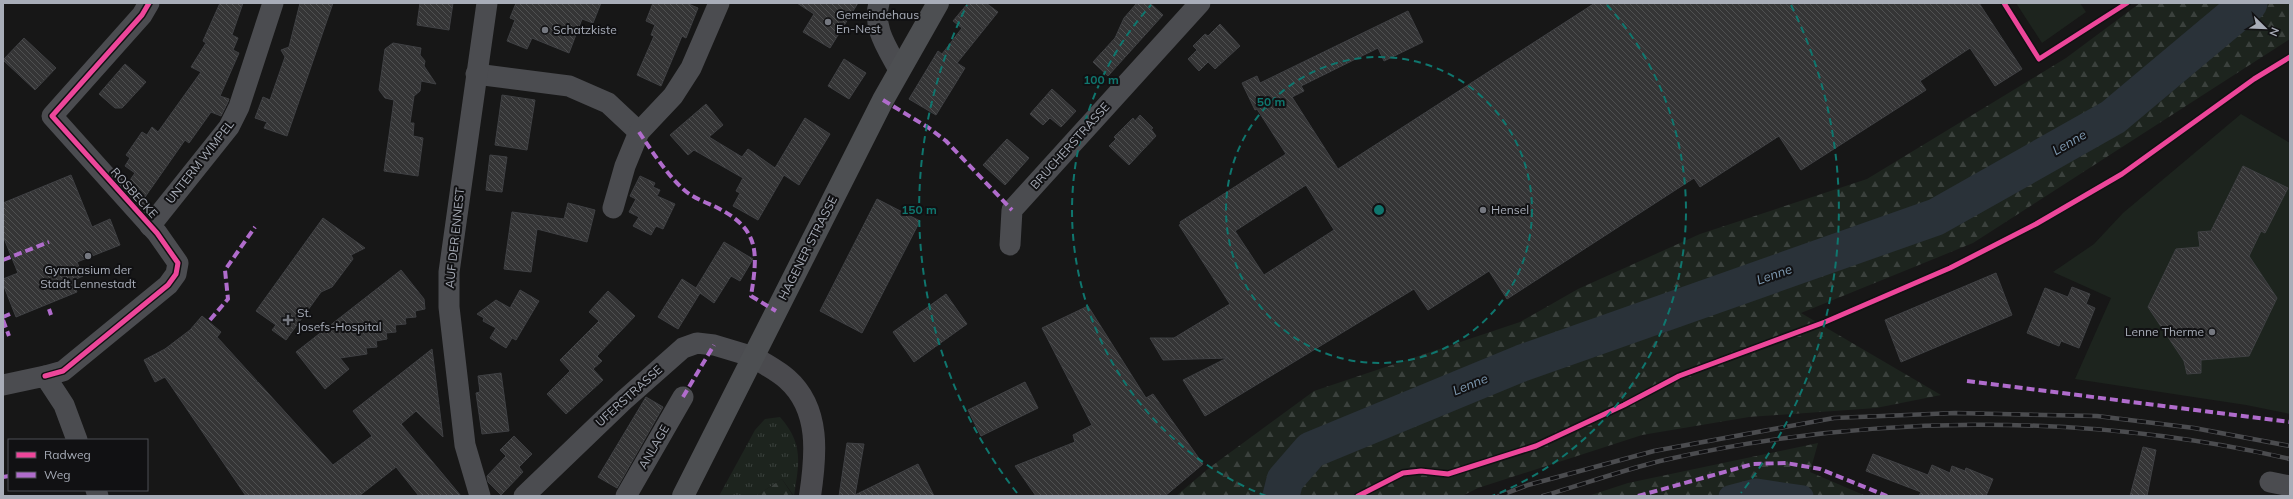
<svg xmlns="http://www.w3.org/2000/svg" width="2293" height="499" font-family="Mulish,sans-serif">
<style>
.grass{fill:url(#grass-tufts)}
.forest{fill:url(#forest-firs)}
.green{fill:#1d241e}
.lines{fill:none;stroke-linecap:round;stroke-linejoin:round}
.canal{stroke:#2a3239;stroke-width:21}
.river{stroke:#2a3239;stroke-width:37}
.building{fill:url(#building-back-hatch);stroke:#3f4043;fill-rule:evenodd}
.street{stroke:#4b4c50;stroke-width:21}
.secondary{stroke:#4a4a4e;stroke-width:22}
.primary{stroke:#4d4f52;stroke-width:22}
.rail-casing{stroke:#4b4c4f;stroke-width:4.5}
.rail{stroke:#111113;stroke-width:3;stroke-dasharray:9;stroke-linecap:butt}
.quiet{stroke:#b06ccc;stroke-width:4;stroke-dasharray:8 4;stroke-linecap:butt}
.cycleway-casing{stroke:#111113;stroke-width:8}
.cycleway{stroke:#ed469a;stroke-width:5}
.ring{fill:none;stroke:#0f766e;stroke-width:2;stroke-dasharray:7 5}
.poi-dot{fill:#757880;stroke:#111113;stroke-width:1.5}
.labels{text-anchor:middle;stroke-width:4;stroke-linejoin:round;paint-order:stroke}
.poi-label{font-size:12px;fill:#a8adb8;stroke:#111113;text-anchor:start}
.street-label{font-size:12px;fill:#a8adb8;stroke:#111113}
.water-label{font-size:13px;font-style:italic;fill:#7f9bb3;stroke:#111113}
.centre{fill:#0f766e;stroke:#111113;stroke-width:2}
.ring-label{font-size:12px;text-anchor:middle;font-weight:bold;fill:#0f766e;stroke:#111113;stroke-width:4;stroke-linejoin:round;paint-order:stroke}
</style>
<defs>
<pattern id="grass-tufts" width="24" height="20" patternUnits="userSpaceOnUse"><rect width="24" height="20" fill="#1d241e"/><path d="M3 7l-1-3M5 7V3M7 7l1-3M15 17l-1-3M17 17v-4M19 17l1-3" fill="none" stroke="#3b413d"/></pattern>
<pattern id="forest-firs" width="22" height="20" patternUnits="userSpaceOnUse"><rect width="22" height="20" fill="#1d241e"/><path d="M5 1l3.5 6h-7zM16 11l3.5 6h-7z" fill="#3b413d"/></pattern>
<pattern id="building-back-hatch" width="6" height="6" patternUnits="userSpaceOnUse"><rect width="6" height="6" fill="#353536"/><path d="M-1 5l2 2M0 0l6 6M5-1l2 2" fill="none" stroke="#4f5051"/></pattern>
</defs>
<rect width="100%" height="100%" fill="#171717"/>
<path class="grass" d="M780,417c24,27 19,46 14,79l-12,-17 -26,17h-37l36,-66 10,-11z"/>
<g class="forest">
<path d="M2140,3h150v36l-317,204 -172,70 140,82 -65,13 -127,9 -107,18 -164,53 -16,8h-286l33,-28 105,-77 206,-69 58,-33 122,-55 167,-55 199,-121z"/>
<path d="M1818,443l-8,29 56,24h-278l40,-13z"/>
<path d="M782,479l11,17h-37z"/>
</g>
<g class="green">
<path d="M2016,3h64l6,9 -44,31z"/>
<path d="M2241,114l49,29v271l-44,-9 -171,-26 36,-81 -58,-26 41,-28 29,-31z"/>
</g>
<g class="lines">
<path class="canal" d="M1729,496l27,-7 47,7"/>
<path class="river" d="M1281,496l4,-16 26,-30 211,-87 414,-146 177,-100 136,-114"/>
</g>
<g class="building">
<path d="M220,3h23l-11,32 6,3 -5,12 6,3 -19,43 9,3 -1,3 -7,14 -10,-4 -22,31 -4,-3 -40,57 -17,-14 7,-10 -10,-7 5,-8 -4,-3 16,-23 5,3 5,-8 6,5 43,-60 -10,-5 15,-24 -3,-2z"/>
<path d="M300,3h33l-46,133 -23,-8 3,-6 -12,-4 8,-21 7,3 15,-43 -4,-7 8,-3z"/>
<path d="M420,3h33l-4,27 -32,-5z"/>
<path d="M516,3h85l-8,20 -11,-4 -13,34 -37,-15 -5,11 -20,-8 8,-21 -5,-2z"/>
<path d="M653,3h33l12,5 -12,30 -4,-2 -21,50 -24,-11 17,-39 -3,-1 4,-10 -9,-4z"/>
<path d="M797,3h61l-28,45 -27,-16 11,-18z"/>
<path d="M968,3h18l12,9 -41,51 8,5 -29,47 -27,-16 29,-48 4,3 20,-26 -9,-7z"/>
<path d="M1137,3h13l13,12 -55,61 -15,-14 22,-24 9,-20z"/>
<path d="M1595,3h384l43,66 -27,17 -25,-38 -50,33 6,9 -125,80 -22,-34 -79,51 -6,-9 -187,121 -18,-28 -61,39 -14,-21 -209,127 -22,-36 44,-22 -64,2 -13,-22h24l56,-34 -51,-79 2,-1 -1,-2 106,-68 -29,-45 -2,1 -13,-27 15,-7 3,7 148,-72 15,31 -39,19 -6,-13 -77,38 3,5 -12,6 46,72zM1306,185l28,45 -70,45 -29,-44z"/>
<path d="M1220,24l20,22 -25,23 -7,-7 -9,9 -11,-12 9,-9 -4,-4 12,-12 3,2z"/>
<path d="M24,38l32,30 -21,22 -32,-30z"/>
<path d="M393,43l28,5 -1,7 5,6 -1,5 12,18 -15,-3 -1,10 -6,5 -4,27h4l-1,13 10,2 -5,38 -34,-5 10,-71 -9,-2 -6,-8 6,-41z"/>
<path d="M844,59l22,14 -17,26 -21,-13z"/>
<path d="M125,64l21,18 -24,26h-7l-16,-14z"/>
<path d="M1052,89l24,22 -15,16 -11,-9 -7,7 -13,-11z"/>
<path d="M502,95l33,5 -8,50 -32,-5z"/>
<path d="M706,104l17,21 -14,12 33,20 6,-8 27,19 30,-50 25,16 -31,51 -15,-10 -26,45 -25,-14 7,-13 -4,-2 7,-13 -49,-28 -6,5 -18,-20z"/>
<path d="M1140,115l13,13 -2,1 5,7 -27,29 -20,-19 7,-7 -2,-2 19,-19 2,3z"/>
<path d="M1007,139l22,19 -24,27 -22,-20z"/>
<path d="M490,155l17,2 -5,35 -16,-2z"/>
<path d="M2243,166l45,22 -23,45 -4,-2 -12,25 28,42 -28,58 -48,4v13l-14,1 -3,-13 -36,-54 28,-58 24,-2 -2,-15 13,-1z"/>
<path d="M71,175l21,52 18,-8 10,26 -43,17 6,14 -11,5 5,11 -61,25 -13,-33v-5l15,-6 -15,-37v-33z"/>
<path d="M640,176l15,7 -2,4 7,3 -3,6 18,8 -12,25 -7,-3 -5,9 -18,-9 6,-9 -10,-5 7,-13 -6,-3z"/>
<path d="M877,199l43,22 -58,112 -42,-22z"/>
<path d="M568,203l27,7 -8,32 -50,-13 -6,43 -27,-3 8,-57 52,7z"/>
<path d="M323,218l42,30 -14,7 2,4 -21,28 -11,5 -35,48 -14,-10 4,-5 -20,-14z"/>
<path d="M724,242l29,17 -13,22 -9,-5 -17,27 -14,-10 -22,36 -20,-12 24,-38 14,9z"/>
<path d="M401,270l23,29 1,10 -10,2 1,6 -11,1 1,6 -11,1 1,7 -10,1 1,6 -11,2 1,6 -11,1 1,6 -27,4 9,11 -24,20 -29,-37z"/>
<path d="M1996,273l16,42 -111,47 -16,-42z"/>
<path d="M2072,287l18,7 -4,10 9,4 -16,40 -18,-7 -2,5 -32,-13 18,-45 23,9z"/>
<path d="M520,290l19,11 -23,39 -4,-2 -6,10 -16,-10 6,-10 -13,-7 1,-3 -7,-4 19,-14 14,8z"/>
<path d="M608,291l27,25 -38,40 5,5 -9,8 10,11 -37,34 -19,-20 23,-23 -10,-11 39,-39 -10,-9z"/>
<path d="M946,294l21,30 -53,38 -21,-30z"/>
<path d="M1088,306l58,92 7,-4 50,70 -38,32h-129l-21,-30 60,-24 -2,-7 19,-10 -50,-97z"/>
<path d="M202,316l19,16 -4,5 40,44 -2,1h3l75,83 39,-29 -19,-25 79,-62 11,88 -27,-26 -15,13 60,72h-42l-23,-29 -37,29h-113l-81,-119 -10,5 -11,-22 21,-11 25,-19z"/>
<path d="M501,373l8,58 -27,3 -6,-41 4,-1 -2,-16z"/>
<path d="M1025,382l13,26 -57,28 -13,-26z"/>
<path d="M646,397l17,10 -46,81 -19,-11z"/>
<path d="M514,436l18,18 -13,13 4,5 -22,23 -13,-13 -1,-6 19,-20 -6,-6z"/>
<path d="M847,443l17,1 -9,51 63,-31 16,32h-95z"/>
<path d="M2143,447l13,3 -9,46h-17z"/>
<path d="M1873,454l55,21 4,-10 18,8 2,-7 13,5 1,-3 27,11 -7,17h-67l2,-4 -55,-21z"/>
</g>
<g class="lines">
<g class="street">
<path d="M879,3c-7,25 9,46 20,67"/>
<path d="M476,74l93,12 39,17 31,29"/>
<path d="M613,208l12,-42 14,-34 34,-36 18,-28 28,-65"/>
<path d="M150,226l79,-99 10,-20 34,-104"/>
<path d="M1010,245l2,-35 188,-207"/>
<path d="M45,376l18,-5 105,-86 8,-11 2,-11 -21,-30 -105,-117 90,-101 7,-12"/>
<path d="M3,385l42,-9 19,29 13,35"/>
<path d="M2270,482l20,4"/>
<path d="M96,490l2,6"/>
<path d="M480,496l-15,-51 -16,-138v-35l38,-269"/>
<path d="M524,496l99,-95 60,-53 14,-5 17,2 40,12"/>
<path d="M626,496l57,-99"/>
</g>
<path class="secondary" d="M754,357c10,7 23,13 33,22 34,30 29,77 23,117"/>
<path class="primary" d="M683,496l200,-396 55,-97"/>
<g class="rail-casing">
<g id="rail">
<path d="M1499,496l29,-11 126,-34 180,-33 121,-5 142,3 97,12 96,18"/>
<path d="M1543,496c38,-11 77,-25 117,-35 204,-47 425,-49 630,-2"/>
</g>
</g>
<use href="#rail" class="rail"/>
<g class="quiet">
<path d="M883,100l46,28 17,13 66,69"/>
<path d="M639,132c13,19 26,40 43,56 9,9 23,14 34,19 44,22 42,45 35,89l25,15"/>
<path d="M3,260l46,-18"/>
<path d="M49,309l2,6"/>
<path d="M3,317l7,-3"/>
<path d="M3,320l6,16"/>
<path d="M210,320l18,-21 -3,-29 30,-43"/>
<path d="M1967,381l323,41"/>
<path d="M683,397l31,-52"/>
<path d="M3,477l6,-1"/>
<path d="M1638,496l115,-32 33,-1 34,6 67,27"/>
</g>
<g class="cycleway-casing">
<g id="cycleway">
<path d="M2004,3l35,56 88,-56"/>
<path d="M45,376l18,-5 105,-86 8,-11 2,-11 -21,-30 -105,-117 90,-101 7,-12"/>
<path d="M1358,496l45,-23 18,-2 27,3 88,-28 88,-41 55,-29 146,-54 125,-54 86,-44 86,-50 132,-95 36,-22"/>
</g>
</g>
<use href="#cycleway" class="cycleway"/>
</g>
<g class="ring">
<circle cx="1379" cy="210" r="153"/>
<path d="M1266 496A307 307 0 0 1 1151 5M1607 5A307 307 0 0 1 1492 496"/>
<path d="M1017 493A460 460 0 0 1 967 5M1791 5A460 460 0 0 1 1741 493"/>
</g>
<g class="poi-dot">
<circle cx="828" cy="22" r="4"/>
<circle cx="545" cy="30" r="4"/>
<circle cx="1483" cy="210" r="4"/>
<circle cx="88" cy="256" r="4"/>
<path d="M286 314h4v4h4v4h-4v4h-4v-4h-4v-4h4z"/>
<circle cx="2212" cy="332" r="4"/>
</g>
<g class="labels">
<g class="poi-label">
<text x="836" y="19">Gemeindehaus<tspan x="836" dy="14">En-Nest</tspan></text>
<text x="553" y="34">Schatzkiste</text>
<text x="1491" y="214">Hensel</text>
<text x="88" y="274" text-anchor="middle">Gymnasium der<tspan x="88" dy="14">Stadt Lennestadt</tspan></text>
<text x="297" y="317">St.<tspan x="297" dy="14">Josefs-Hospital</tspan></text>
<text x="2204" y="336" text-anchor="end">Lenne Therme</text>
</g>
<g class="street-label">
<text transform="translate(1070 146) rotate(-48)" y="4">BRUCHERSTRASSE</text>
<text transform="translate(200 162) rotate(-52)" y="4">UNTERM WIMPEL</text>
<text transform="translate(134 193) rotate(48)" y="4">ROSBECKE</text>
<text transform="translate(455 238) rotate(-84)" y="4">AUF DER ENNEST</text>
<text transform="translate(808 248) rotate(-63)" y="4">HAGENER STRASSE</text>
<text transform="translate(629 396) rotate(-42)" y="4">UFERSTRASSE</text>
<text transform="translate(654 447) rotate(-60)" y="4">ANLAGE</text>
</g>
<g class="water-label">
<text transform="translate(2069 142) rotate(-30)" y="5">Lenne</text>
<text transform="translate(1774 274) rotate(-19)" y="5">Lenne</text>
<text transform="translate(1470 384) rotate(-22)" y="5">Lenne</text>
</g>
</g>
<circle cx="1379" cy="210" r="6" class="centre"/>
<g class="ring-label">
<text x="1101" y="84">100 m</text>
<text x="1271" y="106">50 m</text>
<text x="919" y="214">150 m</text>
</g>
<rect width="2293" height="499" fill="none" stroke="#a8adb8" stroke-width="8"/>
<rect x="8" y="439" width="140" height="52" fill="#111113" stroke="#4d4f55"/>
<rect x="16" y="452" width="20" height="6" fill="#ed469a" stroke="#4d4f55"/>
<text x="44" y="459" font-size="12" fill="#a8adb8">Radweg</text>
<rect x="16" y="472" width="20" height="6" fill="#b06ccc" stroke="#4d4f55"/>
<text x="44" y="479" font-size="12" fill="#a8adb8">Weg</text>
<g transform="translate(2265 28) rotate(113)" stroke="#111113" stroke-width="3" paint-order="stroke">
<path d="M0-3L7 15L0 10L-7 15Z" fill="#a8adb8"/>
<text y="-6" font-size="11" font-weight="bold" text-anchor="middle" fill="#a8adb8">N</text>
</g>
</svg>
